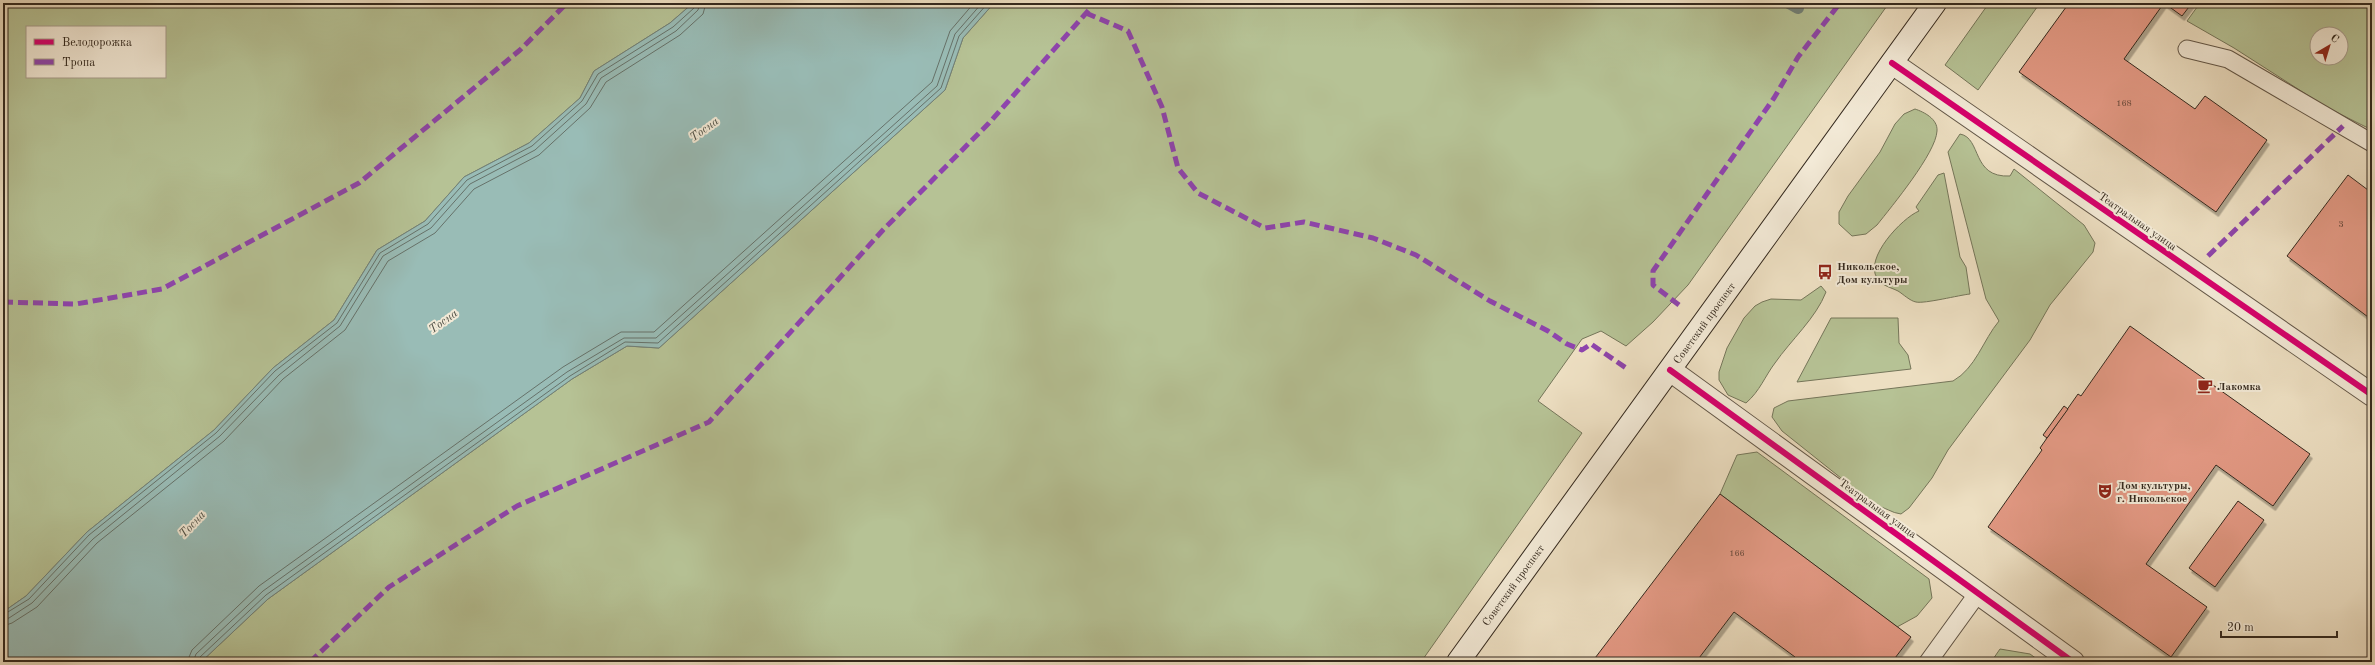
<svg xmlns="http://www.w3.org/2000/svg" width="2375" height="665" font-family="'Old Standard TT',serif">
<style>
.green{fill:#b6c295;stroke:#75765a;fill-rule:evenodd}
.water{fill:#99bcb6;stroke:#718179}
.lines{fill:none;stroke-linecap:round;stroke-linejoin:round}
.shore{stroke:#66726a;stroke-width:1}
.stream{stroke:#718179;stroke-width:12}
.building{fill:#e39984;stroke:#34291e;filter:url(#shadow)}
.lane-casing{stroke:#625647;stroke-width:19}
.street-casing{stroke:#625647;stroke-width:24}
.secondary-casing{stroke:#34291e;stroke-width:24}
.lane{stroke:#f3ead7;stroke-width:17}
.street{stroke:#f3ead7;stroke-width:22}
.secondary{stroke:#f3ead7;stroke-width:22}
.quiet{stroke:#8e44ad;stroke-width:5;stroke-dasharray:10 5;stroke-linecap:butt}
.cycleway-casing{stroke:#f3ead7;stroke-width:8}
.cycleway{stroke:#d6006c;stroke-width:6}
.labels{text-anchor:middle;stroke-width:4;stroke-linejoin:round;paint-order:stroke}
.number-label{font-size:9px;fill:#604538}
.street-label{font-size:11px;fill:#34291e;stroke:#f3ead7}
.poi-label{font-size:11px;font-weight:bold;fill:#34291e;stroke:#f3ead7;text-anchor:start}
.water-label{font-size:12px;font-style:italic;fill:#4d4e44;stroke:#f3ead7}
</style>
<defs>
<filter id="shadow"><feDropShadow dx="2.5" dy="4.5" stdDeviation="0" flood-color="#0004"/></filter>
</defs>
<rect width="100%" height="100%" fill="#eddfc2"/>
<filter id="stains"><feTurbulence type="fractalNoise" baseFrequency=".005" numOctaves="4"/><feColorMatrix values="0 0 0 0 .2 0 0 0 0 .09 0 0 0 0 .02 0 0 0 .5 -.17"/></filter>
<radialGradient id="worn" r=".72"><stop offset=".6" stop-color="#630" stop-opacity="0"/><stop offset="1" stop-color="#630" stop-opacity=".3"/></radialGradient>
<g class="green">
<path d="M3,3h690l-23,20 -76,48 -14,27 -51,45 -65,34 -39,44 -48,29 -43,70 -61,48 -59,62 -127,102 -61,64 -23,16zM27,27h138v50h-138z"/>
<path d="M994,3h895l-201,282 -35,37 -27,24 -25,-15 -19,8 -44,62 44,32 -161,229h-1220l67,-63 304,-220 55,-33 32,2 286,-258 18,-52z"/>
<path d="M1989,3h51l-62,87 -33,-25z"/>
<path d="M2200,3h172v127l-46,-23 -92,-59 -47,-27zM2317,34h24v24h-24z"/>
<path d="M1915,109c9,3 23,10 22,22 -1,22 -45,75 -60,94l-11,9 -14,2 -13,-12v-12l9,-16 32,-44 15,-28 9,-10z"/>
<path d="M1960,134c22,4 11,44 50,42l4,-7 70,56 11,18 -2,9 -43,53 -20,35 -82,110 -16,28 -23,30 -8,6c-10,-1 -15,-7 -25,-8l-94,-75 -10,-14 2,-9 14,-7 165,-20c23,-13 30,-41 46,-60l-13,-22 -38,-147z"/>
<path d="M1944,173l16,84 6,10 4,27c-10,1 -46,10 -54,8 -6,-1 -13,-8 -18,-11 -8,-4 -16,-5 -21,-13 -13,-20 25,-60 42,-67l-3,-4 22,-32z"/>
<path d="M1821,286l5,6c-10,26 -35,48 -51,71 -10,13 -15,28 -29,40l-18,-8 -9,-15v-8l8,-24 17,-30 11,-12 7,-4 9,-3 30,1z"/>
<path d="M1831,318h67l1,25 9,12 3,14 -114,13z"/>
<path d="M1757,452l172,127 3,19 -15,18 -20,11 -177,-133 17,-39z"/>
<path d="M2000,649l30,5 11,8h-50z"/>
</g>
<path class="water" d="M693,3h301l-31,35 -18,52 -286,258 -32,-2 -55,33 -304,220 -67,63h-198v-50l23,-16 61,-64 127,-102 59,-62 61,-48 43,-70 48,-29 39,-44 65,-34 51,-45 14,-27 76,-48z"/>
<g class="lines">
<g class="shore">
<path d="M3,615l26,-16 60,-64 127,-102 59,-62 62,-48 43,-70 48,-29 39,-44 65,-34 50,-45 16,-27 75,-47 21,-19 1,-5"/>
<path d="M3,620l6,-2 23,-15 61,-64 127,-103 59,-61 61,-49 43,-70 48,-28 39,-44 65,-34 51,-46 15,-26 75,-47 22,-21 2,-7"/>
<path d="M3,626l9,-3 25,-16 60,-64 127,-102 59,-62 62,-49 43,-69 47,-28 39,-44 65,-34 51,-47 16,-26 74,-47 23,-21 3,-11"/>
<path d="M187,662l5,-12 67,-64 304,-219 58,-35h33l278,-250 18,-51 24,-28"/>
<path d="M193,662l3,-8 67,-63 304,-219 57,-34h32l281,-252 18,-52 27,-31"/>
<path d="M198,662l2,-5 66,-62 304,-219 55,-34 33,1 283,-255 18,-52 29,-33"/>
</g>
<path class="stream" d="M1789,3l9,5"/>
</g>
<g class="building">
<path d="M2069,3h123l-10,13 -18,-13 -40,56 71,50 10,-13 62,44 -51,72 -197,-140z"/>
<path d="M2348,175l24,18v127l-85,-64z"/>
<path d="M2130,326l180,128 -37,52 -57,-41 -70,99 61,43 -36,50 -183,-130 54,-77 -2,-2 7,-10 31,-44 3,2z"/>
<path d="M2064,406l4,3 -21,29 -4,-3z"/>
<path d="M1720,494l191,143 -19,25h-100l3,-5 -61,-45 -38,50h-104z"/>
<path d="M2238,501l26,19 -49,67 -26,-19z"/>
</g>
<g class="lines">
<g class="lane-casing">
<g id="lane">
<path d="M2187,49l41,10 144,84"/>
<path d="M1928,662l50,-69"/>
</g>
</g>
<g class="street-casing">
<g id="street">
<path d="M1892,63l480,332"/>
<path d="M1670,370l403,292"/>
</g>
</g>
<g class="secondary-casing">
<path id="secondary" d="M1458,662l477,-659"/>
</g>
<use href="#lane" class="lane"/>
<use href="#street" class="street"/>
<use href="#secondary" class="secondary"/>
<g class="quiet">
<path d="M1086,13l42,18 34,76 16,61 20,25 67,35 39,-6 69,16 43,17 74,46 58,30 19,13 15,6 9,-6 38,26"/>
<path d="M2208,256l135,-130"/>
<path d="M3,302l73,2 86,-15 197,-106 161,-133 47,-47"/>
<path d="M1679,305l-26,-20v-14l121,-173 24,-41 42,-54"/>
<path d="M310,662l79,-75 128,-81 192,-84 174,-192 106,-107 106,-120"/>
</g>
<g class="cycleway-casing">
<g id="cycleway">
<path d="M1892,63l480,332"/>
<path d="M1670,370l403,292"/>
</g>
</g>
<use href="#cycleway" class="cycleway"/>
</g>
<defs>
<g id="bus-bare" transform="scale(1.2)"><path d="M-5-6H5V4H4V6H2V4H-2V6H-4V4H-5ZM-3.5-4V0h7V-4ZM-3.5 1.2v1.5H-2V1.2ZM2 1.2v1.5H3.5V1.2Z" fill="#8f2418" stroke="#f3ead7" stroke-width="2.5" paint-order="stroke"/></g>
<g id="cafe-bare" transform="scale(1.2)"><path d="M-5.5-4.5H6V0H3Q3 3.5 0 3.5H-2.5Q-5.5 3.5-5.5 0ZM3-3.2v2h1.7v-2ZM-6 4.5H4V6H-6Z" fill="#8f2418" stroke="#f3ead7" stroke-width="2.5" paint-order="stroke"/></g>
<g id="theatre-bare" transform="scale(1.2)"><path d="M-5-5.5Q0-4 5-5.5V0Q5 5 0 6Q-5 5-5 0ZM-3.3-2.5H-1v1.5H-3.3ZM1-2.5H3.3v1.5H1ZM-2.8 1Q0 5.5 2.8 1Z" fill="#8f2418" stroke="#f3ead7" stroke-width="2.5" paint-order="stroke"/></g>
</defs>
<g fill-rule="evenodd">
<use href="#bus-bare" x="1825" y="272"/>
<use href="#cafe-bare" x="2205" y="386"/>
<use href="#theatre-bare" x="2105" y="491"/>
</g>
<g class="labels">
<g class="number-label">
<text x="2124" y="106">168</text>
<text x="2341" y="227">3</text>
<text x="1737" y="556">166</text>
</g>
<g class="street-label">
<text transform="translate(2138 221) rotate(35)" y="4">Театральная улица</text>
<text transform="translate(1704 323) rotate(-54)" y="4">Советский проспект</text>
<text transform="translate(1878 508) rotate(36)" y="4">Театральная улица</text>
<text transform="translate(1513 585) rotate(-54)" y="4">Советский проспект</text>
</g>
<g class="poi-label">
<text x="1837" y="270">Никольское,<tspan x="1837" dy="13">Дом культуры</tspan></text>
<text x="2217" y="390">Лакомка</text>
<text x="2117" y="489">Дом культуры,<tspan x="2117" dy="13">г. Никольское</tspan></text>
</g>
<g class="water-label">
<text transform="translate(704 129) rotate(-36)" y="4">Тосна</text>
<text transform="translate(443 321) rotate(-36)" y="4">Тосна</text>
<text transform="translate(192 524) rotate(-46)" y="4">Тосна</text>
</g>
</g>
<rect width="2375" height="665" fill="none" stroke="#eddfc2" stroke-width="16"/>
<rect x="4" y="4" width="2367" height="657" fill="none" stroke="#34291e" stroke-width="2"/>
<rect x="8" y="8" width="2359" height="649" fill="none" stroke="#34291e"/>
<rect x="26" y="26" width="140" height="52" fill="#f3ead7" stroke="#a79d8d"/>
<rect x="34" y="39" width="20" height="6" fill="#d6006c" stroke="#a79d8d"/>
<text x="62" y="46" font-size="12" fill="#34291e">Велодорожка</text>
<rect x="34" y="59" width="20" height="6" fill="#8e44ad" stroke="#a79d8d"/>
<text x="62" y="66" font-size="12" fill="#34291e">Тропа</text>
<g transform="translate(2329 46) rotate(38)"><circle r="19" fill="#f3ead7" stroke="#a79d8d"/>
<path d="M0-3L7 15L0 10L-7 15Z" fill="#8f2418"/>
<text y="-6" font-size="11" font-weight="bold" text-anchor="middle" fill="#34291e">С</text>
</g>
<path d="M2221 631v6h116v-6" fill="none" stroke="#34291e" stroke-width="2"/>
<text x="2227" y="631" font-size="12" fill="#34291e" stroke="#f3ead7" stroke-width="3" paint-order="stroke">20 m</text>
<rect width="100%" height="100%" filter="url(#stains)"/>
<rect width="100%" height="100%" fill="url(#worn)"/>
</svg>
